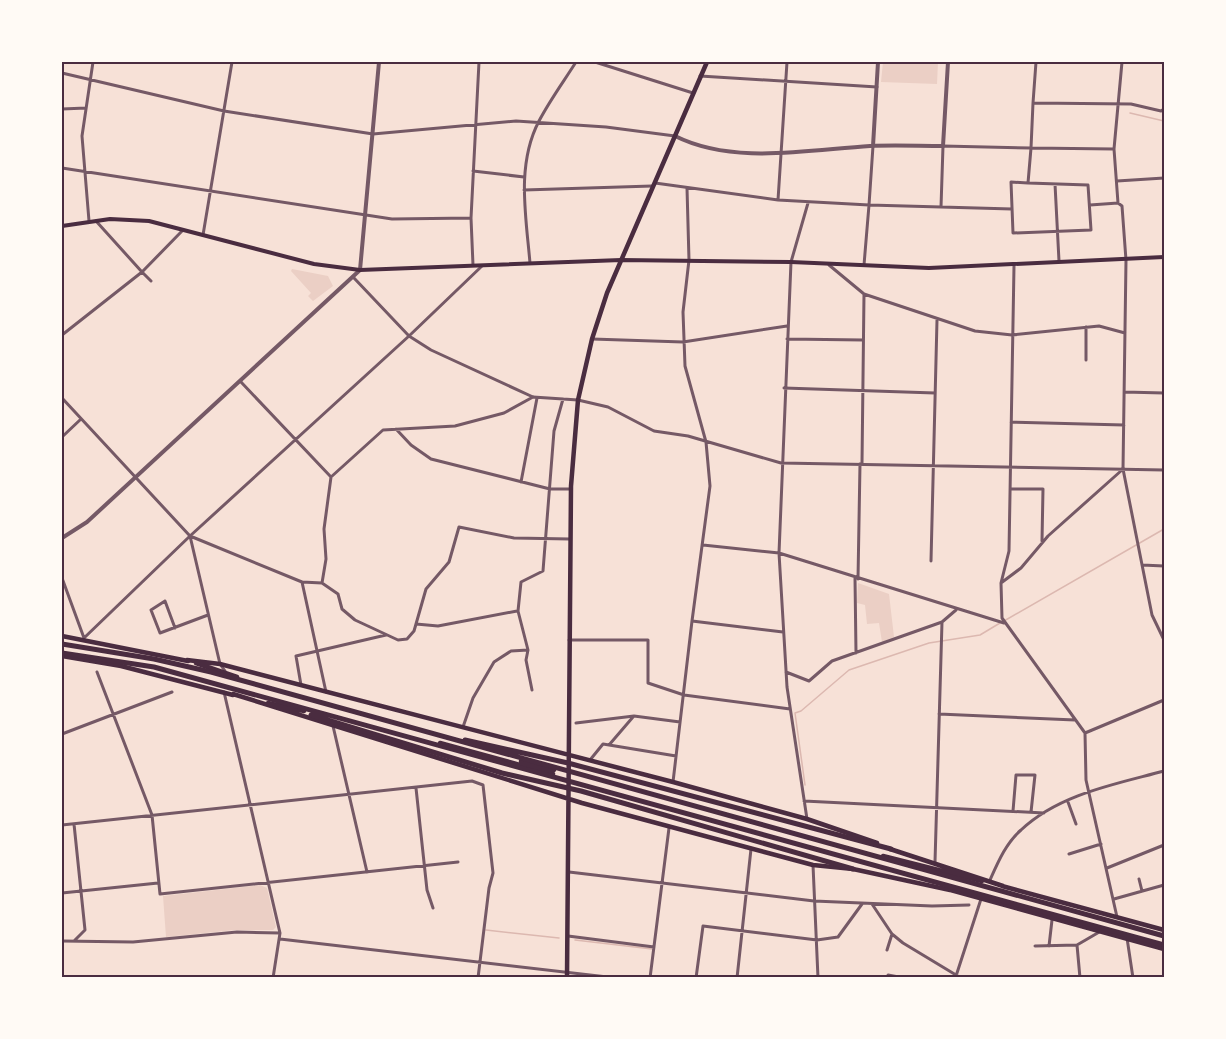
<svg xmlns="http://www.w3.org/2000/svg" width="1226" height="1039" font-family="'Fira Sans Condensed',sans-serif">
	<style>
		.green { fill: #ebcfc5 }
		.lines { fill: none; stroke-linecap: round; stroke-linejoin: round }
		.stream { stroke: #dcb8b0; stroke-width: 1.5 }
		.minor { stroke: #755966; stroke-width: 3 }
		.tertiary { stroke: #755966; stroke-width: 4 }
		.secondary { stroke: #4a2c40; stroke-width: 4 }
		.trunk { stroke: #4a2c40; stroke-width: 4.5 }
		.motorway { stroke: #4a2c40; stroke-width: 5 }
		.neatline { fill: none; stroke: #4a2c40; stroke-width: 2 }
	</style>
	<rect width="100%" height="100%" fill="#f7e1d7"/>
	<!-- green -->
	<path class="green" d="M883,62H938L937,84L881,82Z
		M292,269L328,276L333,286L313,301L308,296L311,293L291,271Z
		M858,583L889,594L894,637L882,642L879,623L867,624L865,605L857,603Z
		M260,885L267,888L276,927L273,930H235L166,937L163,896Z"/>
	<g class="lines">
		<!-- stream -->
		<path class="stream" d="M1130,113L1164,121
			M1004,621L1164,529
			M805,785L795,713L801,711L849,670L929,643L980,635L1000,623
			M486,930L559,938
			M575,940L652,949"/>
		<!-- minor -->
		<path class="minor" d="M595,62L693,93
			M1036,62L1033,103L1131,104L1161,111L1164,109
			M1122,62L1114,149L1118,203L1122,206L1126,260L1123,469L1152,615L1164,640
			M62,73L224,111L373,134L516,121L606,127L675,136
			M700,76L877,87
			M1033,103L1031,148L1114,149
			M62,109L86,108
			M62,168L392,219L471,218
			M473,171L524,177
			M1117,181L1164,178
			M655,183L778,200L869,205L873,146
			M1055,184L1059,261
			M687,188L689,260L683,312L685,366L706,442L710,486L692,621L783,632
			M524,190L652,186
			M778,200L787,62
			M1090,205L1118,203
			M941,207L1012,209
			M89,221L82,136L93,62
			M96,221L142,272L183,230
			M203,235L232,62
			M530,263C526,216 516,165 539,121C550,100 564,81 576,62
			M473,265L471,218L479,62
			M829,265L864,294L975,331L1012,335L1099,326L1125,333
			M864,265L869,205L941,207L943,146L1031,148L1028,183L1088,185L1091,230L1013,233L1011,182L1028,183
			M354,278L409,336L431,350L533,397L578,400L608,407L654,431L688,436L781,463L1164,470
			M1086,327V360
			M62,335L142,272L151,281
			M592,339L683,342L787,326
			M787,339L863,340
			M241,382L331,477L324,529L326,559L322,583
			M784,388L935,393
			M1124,392L1164,393
			M62,398L190,536L302,582
			M1011,422L1124,425
			M396,429L411,445L431,459L550,489H571
			M62,437L81,419
			M862,463L864,294
			M331,477L383,430L455,426L504,413L533,397
			M521,482L537,398
			M1011,489H1043L1042,541
			M190,536L220,664L225,671
			M703,545L779,553L1004,623
			M931,561L937,320
			M1142,565L1164,566
			M62,578L84,638L190,536L409,336L482,266
			M855,578L856,653
			M858,579L860,464
			M1001,583L1009,551L1014,266
			M416,624L438,626L517,611
			M175,628L165,601L151,610L160,633L208,615
			M569,640H648V683L684,695L790,709
			M97,672L152,815L160,894L458,862
			M786,672L809,681L832,661L942,622L956,610
			M301,685L296,656L386,635
			M532,690L526,660L528,650L518,611L521,582L543,571L554,431L563,399
			M224,692L280,933L273,978
			M326,692L302,582L322,583L338,594L342,609L355,620L398,640L407,639L414,631L426,589L449,562L459,527L514,538L570,539
			M939,714L1075,720
			M576,723L634,716L680,722
			M333,726L367,872
			M463,727L473,698L494,662L511,651L528,650
			M1085,733L1002,618L1001,583L1021,568L1048,536L1122,470
			M62,734L172,692
			M609,745L633,717
			M590,760L603,744L676,756
			M673,782L692,621
			M416,788L427,890L433,908
			M804,801L1044,813
			M1068,802L1076,824
			M1013,811L1016,775H1035L1031,812
			M807,819L787,687L779,553L791,262L808,203
			M74,824L85,930L75,940
			M62,825L472,781L483,785L493,873L489,888L478,978
			M1069,854L1101,844
			M935,862L942,622
			M813,865L818,978
			M1107,868L1164,845
			M569,872L814,901L932,906L969,905
			M1139,879L1142,891
			M990,880C998,862 1006,843 1021,830C1059,794 1116,784 1164,771
			M62,893L158,883
			M1114,899L1164,885
			M872,904L892,934L903,943L961,978
			M1117,917L1086,780L1085,733L1164,700
			M568,936L654,947
			M1127,938L1133,978
			M280,939L616,978
			M62,941L133,942L237,932L280,933
			M1077,945L1080,978
			M1035,946L1077,945L1101,931
			M1049,946L1052,920
			M887,950L892,934
			M957,973L981,899
			M650,978L669,828
			M696,978L703,926L817,940L838,937L862,904
			M737,978L751,849
			M888,978V975L904,978"/>
		<!-- tertiary -->
		<path class="tertiary" d="M675,136C733,165 807,150 870,146C894,145 919,146 943,146L948,62
			M873,146L878,62
			M62,538L87,522L360,270L379,62"/>
		<!-- secondary -->
		<path class="secondary" d="M62,226L110,219L149,221L314,264L360,270L621,260L791,262L929,268L1164,257"/>
		<!-- trunk -->
		<path class="trunk" d="M62,636L188,661
			M62,656L121,666L233,695
			M187,660L220,664L673,782L807,819L877,843
			M196,663L237,677
			M233,694L582,803L813,865L853,869L950,890
			M268,703L304,711
			M440,743L553,774
			M521,761L554,770
			M890,849L1003,886
			M883,856L982,881
			M1002,886L1164,930
			M947,889L1164,949
			M567,978L571,486L578,400L592,339L607,293L707,62"/>
		<!-- motorway -->
		<path class="motorway" d="M62,644L154,659L211,672L1164,936
			M62,653L154,667L1164,945
			M311,715L502,773L581,791L853,869
			M465,740L568,763L891,849"/>
	</g>
	<!-- border -->
	<rect width="1226" height="1039" fill="none" stroke="#fffaf5" stroke-width="126"/>
	<rect x="63" y="63" width="1100" height="913" class="neatline"/>
</svg>
